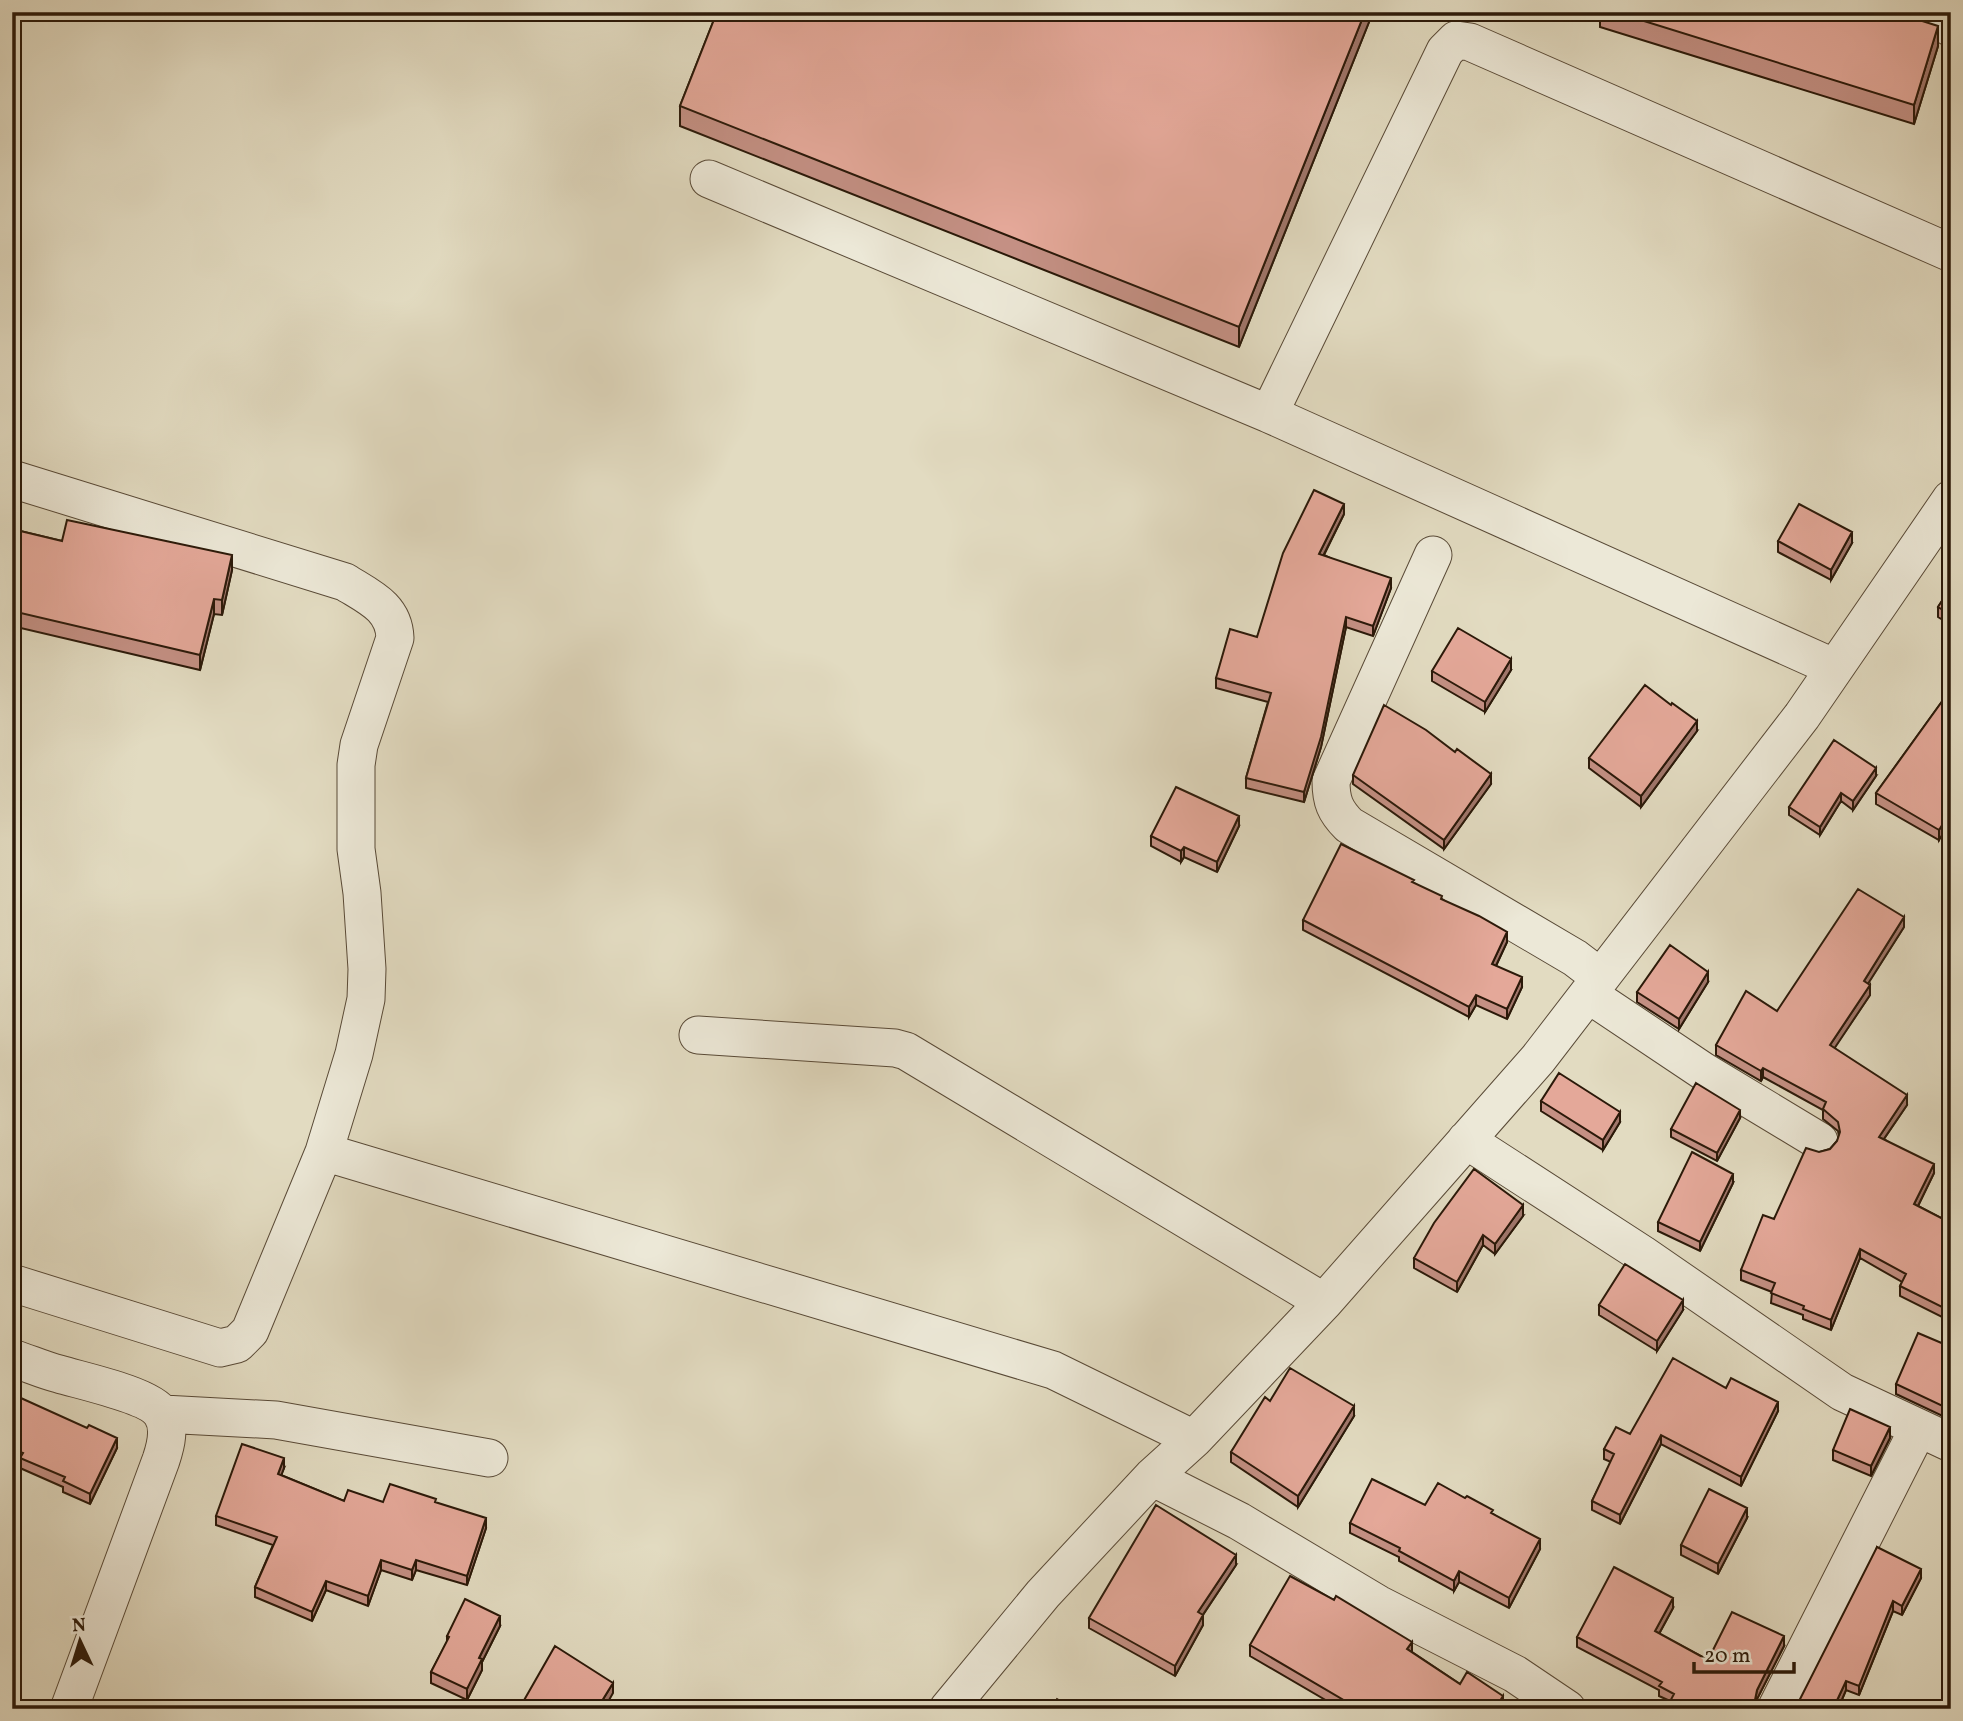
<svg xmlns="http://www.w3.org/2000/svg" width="1963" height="1721" font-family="Vollkorn,serif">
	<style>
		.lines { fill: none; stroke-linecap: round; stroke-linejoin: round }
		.minor-casing { stroke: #594a37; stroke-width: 39 }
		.minor { stroke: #ece8d7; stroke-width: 37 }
		.wall { fill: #c49084; stroke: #2b1909; stroke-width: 2 }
		.shaded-wall { fill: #a0766b; stroke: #2b1909; stroke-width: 2 }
		.building { fill: #e4a899; stroke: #2b1909; stroke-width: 2 }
	</style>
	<rect width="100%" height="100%" fill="#e2dbc1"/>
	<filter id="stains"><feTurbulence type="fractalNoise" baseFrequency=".00286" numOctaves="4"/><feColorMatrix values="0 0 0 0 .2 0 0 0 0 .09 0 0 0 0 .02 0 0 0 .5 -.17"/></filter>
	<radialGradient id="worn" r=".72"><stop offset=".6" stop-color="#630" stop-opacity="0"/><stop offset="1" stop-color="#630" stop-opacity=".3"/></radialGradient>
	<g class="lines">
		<!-- minor casing -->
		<g class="minor-casing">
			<path id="minor" d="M1928,12L1951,28
				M709,179L1269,414L1835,668
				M1269,414L1445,51L1456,40L1470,42L1951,253
				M12,479L345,582C369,597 394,607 395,638L359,745L356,765V849L362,893L367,969L366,999L354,1054L324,1152
				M1433,555L1331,781C1331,801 1335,811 1349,825L1575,958L1600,977
				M1588,994L1703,1071L1819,1141
				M698,1035L895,1048L906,1051L1324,1302
				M1466,1140L1642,1254L1842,1392L1951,1443
				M12,1283L220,1348L237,1344L250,1331L324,1152L1053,1370L1194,1439
				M12,1358C28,1363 43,1370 59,1374C82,1381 149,1395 161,1413C171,1427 166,1445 161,1460L69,1709
				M163,1414L276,1420L489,1458
				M1152,1477L1239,1521L1378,1604L1515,1674L1567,1709
				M948,1709L1043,1594L1152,1477L1194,1439L1324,1302L1538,1059L1802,716L1951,499
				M1776,1709L1918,1429"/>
		</g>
		<!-- minor -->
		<use href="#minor" class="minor"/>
	</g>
	<!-- wall -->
	<path class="wall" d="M717,12H1373L1239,347L680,126V106Z
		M1600,12H1894L1938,46L1914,124L1600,27Z
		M1344,514L1324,555L1391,588L1373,636L1346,627L1321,747L1304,802L1246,788V778L1268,702L1216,688V678L1257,637Z
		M12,529L62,541L232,570L222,615L214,614L200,670L12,626Z
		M1778,541L1852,543L1831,580L1778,552Z
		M1951,587V625L1938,617V607Z
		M1511,670L1485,712L1432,681V671Z
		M1951,689L1939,840L1876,804V793Z
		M1697,731L1641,807L1589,768V758Z
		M1455,752L1491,784L1444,849L1353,784V775Z
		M1876,776L1853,810L1841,801L1820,835L1789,815V807Z
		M1239,826L1217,872L1184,857L1181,862L1151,846V836Z
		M1414,883L1442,899L1507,942L1496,966L1522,987L1507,1019L1476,1005L1469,1017L1303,930V920Z
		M1904,927L1868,983L1870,995L1834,1048L1907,1105L1884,1139L1934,1173L1918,1206L1951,1223L1944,1318L1900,1296V1286L1902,1282L1860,1258L1831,1330L1803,1319V1315L1771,1303L1772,1292L1741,1280V1270L1774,1219L1819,1152L1830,1149L1837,1141L1839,1136L1838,1131L1823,1119V1110L1763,1077L1761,1081L1716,1055V1045L1777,1011Z
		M1708,982L1679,1029L1637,1002V992Z
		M1541,1101L1620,1122L1603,1150L1541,1111Z
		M1740,1118L1717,1161L1671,1137V1129Z
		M1733,1183L1700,1251L1658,1231V1222Z
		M1523,1216L1495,1254L1483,1245L1457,1292L1414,1268V1258Z
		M1599,1305L1683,1310L1657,1351L1599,1315Z
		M1951,1347V1420L1896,1394V1384Z
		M1726,1388L1778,1411L1741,1486L1661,1444L1620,1524L1592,1510V1501L1611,1462L1604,1459V1449L1630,1434Z
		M12,1394L117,1448L90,1504L63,1492V1487L20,1468V1462L12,1459Z
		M1270,1401L1354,1416L1298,1507L1231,1462V1452Z
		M1890,1438L1871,1476L1833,1460V1450Z
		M284,1468L281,1475L344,1501L383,1502L436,1503L486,1528L467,1585L416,1570L412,1580L381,1570L368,1606L326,1590L312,1621L255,1597V1587L273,1545L216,1525V1516Z
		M1425,1505L1493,1514L1540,1549L1509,1608L1459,1582L1454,1591L1399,1561V1557L1350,1533V1523Z
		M1747,1518L1718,1574L1681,1555V1545Z
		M1877,1547L1921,1578L1902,1615L1893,1611L1859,1695L1846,1690L1838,1709Z
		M1236,1565L1203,1615V1625L1175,1676L1089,1628V1618Z
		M1673,1608L1659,1634L1708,1660L1784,1646L1757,1699L1756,1704L1670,1701L1659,1696V1690L1577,1647V1637Z
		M500,1626L482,1662V1670L467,1700L431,1683V1672L447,1642V1636Z
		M1250,1645L1412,1652L1460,1684L1503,1706L1502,1709H1341L1250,1656Z"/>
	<!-- shaded-wall -->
	<path class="shaded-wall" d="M1365,12H1373L1239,347V327Z
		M1938,26V46L1914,124V105Z
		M1344,504V514L1319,564V554Z
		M1852,532V543L1831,580V570Z
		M232,555V570L222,615V600Z
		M1391,578V588L1373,636V626Z
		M214,599V614L200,670V655Z
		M1346,617V627L1321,747L1304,802V792Z
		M1511,659V670L1485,712V702Z
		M1697,721V731L1641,807V796Z
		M1876,768V776L1853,810V801Z
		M1491,774V784L1444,849V840Z
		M1841,793V801L1820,835V827Z
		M1951,811V821L1939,840V830Z
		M1239,816V826L1217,872V862Z
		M1184,847V857L1181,862V851Z
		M1904,917V927L1864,990V981Z
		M1507,932V942L1492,974V964Z
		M1708,972V982L1679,1029V1019Z
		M1522,977V987L1507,1019V1009Z
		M1870,985V995L1830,1055V1045Z
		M1476,995V1005L1469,1017V1007Z
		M1763,1068V1077L1761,1081V1071Z
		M1907,1095V1105L1879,1146V1137Z
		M1740,1110V1118L1717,1161V1153Z
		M1620,1112V1122L1603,1150V1140Z
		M1934,1164V1173L1914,1214V1204Z
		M1733,1174V1183L1700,1251V1242Z
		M1523,1205V1216L1495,1254V1244Z
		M1483,1235V1245L1457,1292V1282Z
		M1860,1249V1258L1831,1330V1320Z
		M1951,1295V1305L1944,1318V1308Z
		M1683,1300V1310L1657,1351V1341Z
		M1778,1402V1411L1741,1486V1477Z
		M1354,1406V1416L1298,1507V1496Z
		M1890,1427V1438L1871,1476V1466Z
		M1661,1435V1444L1620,1524V1515Z
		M117,1438V1448L90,1504V1494Z
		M284,1458V1468L278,1484V1474Z
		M1747,1508V1518L1718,1574V1564Z
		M486,1518V1528L467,1585V1576Z
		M1540,1539V1549L1509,1608V1598Z
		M1236,1555V1565L1198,1622V1612Z
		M381,1560V1570L368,1606V1596Z
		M416,1560V1570L412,1580V1570Z
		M1921,1569V1578L1902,1615V1606Z
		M1459,1571V1582L1454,1591V1581Z
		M326,1581V1590L312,1621V1612Z
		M1673,1598V1608L1655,1641V1631Z
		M1893,1601V1611L1859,1695V1686Z
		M1203,1615V1625L1175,1676V1666Z
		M500,1616V1626L482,1662V1670L467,1700V1689L479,1658Z
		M1784,1636V1646L1757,1699L1755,1709V1700L1757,1690Z
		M1412,1642V1652L1407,1649Z
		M1846,1681V1690L1838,1709H1833Z
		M613,1683V1693L604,1709H597Z
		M1503,1696V1706L1502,1709H1495Z"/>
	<!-- building -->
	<path class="building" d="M717,12H1365L1239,327L680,106Z
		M1615,12H1894L1938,26L1914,105Z
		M1314,490L1344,504L1319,554L1391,578L1373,626L1346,617L1321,737L1304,792L1246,778L1271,693L1216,678L1230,629L1257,637L1283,553Z
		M1799,504L1852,532L1831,570L1778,541Z
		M67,520L232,555L222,600L214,599L200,655L12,611V529L62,541Z
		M1951,587V615L1938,607Z
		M1458,628L1511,659L1485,702L1432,671Z
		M1645,685L1671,705L1672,703L1697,721L1641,796L1589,758Z
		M1951,689V811L1939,830L1876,793Z
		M1384,705L1426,730L1455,752L1457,749L1491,774L1444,840L1353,775Z
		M1834,740L1876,768L1853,801L1841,793L1820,827L1789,807Z
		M1176,787L1239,816L1217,862L1184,847L1181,851L1151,836Z
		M1341,844L1414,880L1412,882L1442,896L1441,899L1479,916L1507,932L1492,964L1522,977L1507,1009L1476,995L1469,1007L1303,920Z
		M1858,889L1904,917L1864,981L1870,985L1830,1045L1907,1095L1879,1137L1934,1164L1914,1204L1951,1223V1295L1944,1308L1900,1286L1906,1274L1860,1249L1831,1320L1803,1309L1804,1306L1771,1293L1775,1283L1741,1270L1763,1215L1774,1219L1806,1148L1819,1152L1830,1149L1837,1141L1840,1132L1838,1122L1823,1109L1826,1102L1763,1068L1761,1071L1716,1045L1746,991L1777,1011Z
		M1670,945L1708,972L1679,1019L1637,992Z
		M1559,1073L1620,1112L1603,1140L1541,1101Z
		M1696,1083L1740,1110L1717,1153L1671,1129Z
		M1692,1152L1733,1174L1700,1242L1658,1222Z
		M1474,1169L1523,1205L1495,1244L1483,1235L1457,1282L1414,1258L1434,1223Z
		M1625,1264L1683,1300L1657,1341L1599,1305Z
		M1918,1333L1951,1347V1410L1896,1384Z
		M1673,1358L1726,1388L1731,1378L1778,1402L1741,1477L1661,1435L1620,1515L1592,1501L1614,1454L1604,1449L1616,1427L1630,1434Z
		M1290,1368L1354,1406L1298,1496L1231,1452L1265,1397L1270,1401Z
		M12,1394L87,1428L89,1425L117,1438L90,1494L63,1481L65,1477L20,1458L23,1453L12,1449Z
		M1850,1409L1890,1427L1871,1466L1833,1450Z
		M242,1444L284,1458L278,1474L344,1501L348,1490L383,1502L390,1484L436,1499L435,1502L486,1518L467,1576L416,1560L412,1570L381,1560L368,1596L326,1581L312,1612L255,1587L277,1537L216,1516Z
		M1372,1479L1425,1505L1438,1483L1465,1498L1467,1496L1493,1510L1491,1513L1540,1539L1509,1598L1459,1571L1454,1581L1399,1551L1400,1548L1350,1523Z
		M1709,1489L1747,1508L1718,1564L1681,1545Z
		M1156,1505L1236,1555L1198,1612L1203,1615L1175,1666L1089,1618Z
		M1877,1547L1921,1569L1902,1606L1893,1601L1859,1686L1846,1681L1833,1709H1795Z
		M1614,1567L1673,1598L1655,1631L1708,1660L1732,1612L1784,1636L1757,1690L1755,1700L1758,1709H1666L1674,1694L1659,1686L1662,1682L1577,1637Z
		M1290,1576L1334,1600L1336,1596L1412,1642L1407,1649L1460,1684L1467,1672L1503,1696L1495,1709H1371L1369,1707L1367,1709H1359L1250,1645Z
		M465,1599L500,1616L479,1658L482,1659L467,1689L431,1672L449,1637L447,1636Z
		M555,1646L613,1683L597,1709H519Z
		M1057,1699L1074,1709H1051Z"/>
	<!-- margin -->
	<rect width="1963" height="1721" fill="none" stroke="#e2dbc1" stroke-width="42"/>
	<rect x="14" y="14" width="1935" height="1693" fill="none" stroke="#2b1909" stroke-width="3.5"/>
	<rect x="21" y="21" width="1921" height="1679" fill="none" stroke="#2b1909" stroke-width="2"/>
	<!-- north arrow -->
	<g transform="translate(80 1641) rotate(356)" stroke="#ece8d7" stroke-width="5" paint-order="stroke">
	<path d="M0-5L12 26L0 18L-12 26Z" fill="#2b1909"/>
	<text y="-10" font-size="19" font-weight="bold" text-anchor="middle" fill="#2b1909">N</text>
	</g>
	<!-- scale -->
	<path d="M1694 1662v10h100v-10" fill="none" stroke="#2b1909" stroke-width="3.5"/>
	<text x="1704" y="1662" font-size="21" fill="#2b1909" stroke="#ece8d7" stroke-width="5" paint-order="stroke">20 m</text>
	<rect width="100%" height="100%" filter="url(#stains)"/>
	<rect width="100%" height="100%" fill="url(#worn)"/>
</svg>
